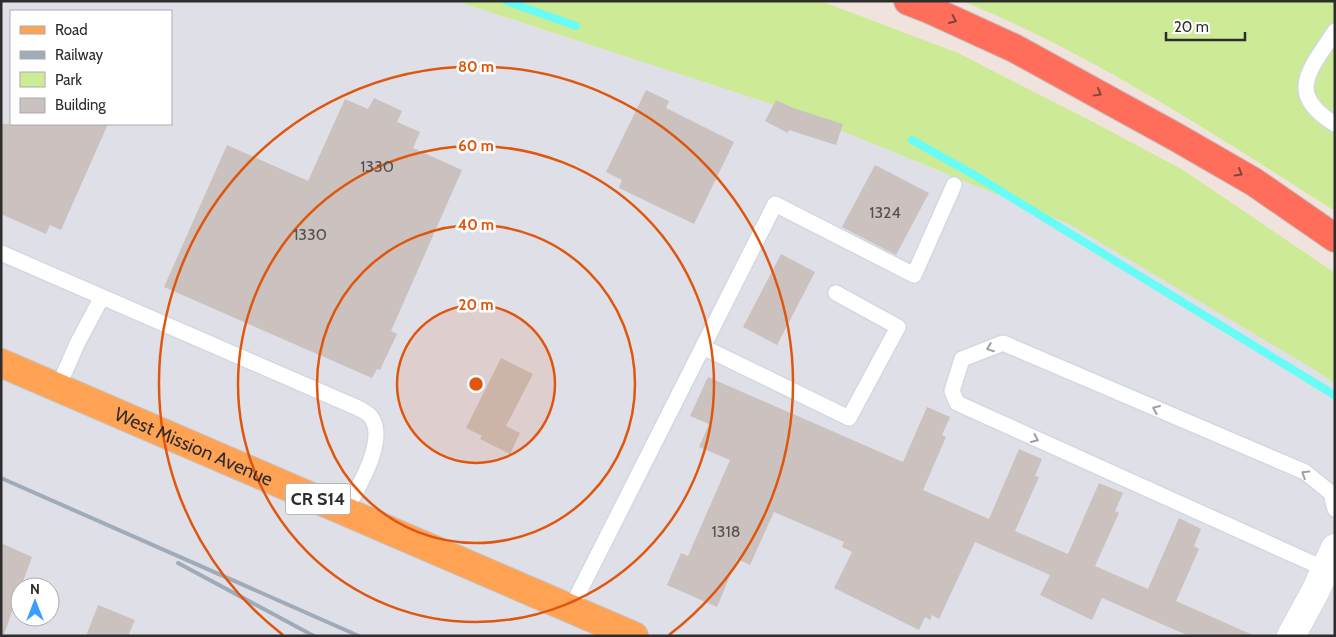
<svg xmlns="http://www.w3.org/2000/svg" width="1336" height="637" font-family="Cabin,sans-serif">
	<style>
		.industrial { fill: #dfdfe8; fill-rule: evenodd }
		.green { fill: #cdeb96 }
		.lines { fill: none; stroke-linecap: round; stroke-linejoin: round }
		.stream { stroke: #67fcf5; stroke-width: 8 }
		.building { fill: #cbc1be }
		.service-casing { stroke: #d0d9e3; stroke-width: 18 }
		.tertiary-casing { stroke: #d0d9e3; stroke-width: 30 }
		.primary-casing { stroke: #c4c4c4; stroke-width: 30 }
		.motorway-casing { stroke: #c4c4c4; stroke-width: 30 }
		.service { stroke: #fff; stroke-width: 15 }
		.tertiary { stroke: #fff; stroke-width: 28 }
		.primary { stroke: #ffa254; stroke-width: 28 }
		.motorway { stroke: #ff6e5a; stroke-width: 28 }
		.rail { stroke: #a0abb9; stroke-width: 4 }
		.oneway { stroke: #81473f }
		.oneway2 { stroke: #a0a0a0 }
		.ring { fill: none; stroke: #df570e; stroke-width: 2.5 }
		.labels { text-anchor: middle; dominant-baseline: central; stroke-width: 5; stroke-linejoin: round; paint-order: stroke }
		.number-label { font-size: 16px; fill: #545251 }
		.shield { fill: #fff; stroke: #6c6c6c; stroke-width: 1 }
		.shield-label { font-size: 18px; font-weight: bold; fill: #2d2d2d }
		.street-label { font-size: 19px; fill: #2d2d2d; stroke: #fff }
		.centre { fill: #df570e; stroke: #fff; stroke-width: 2.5 }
		.ring-label { font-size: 15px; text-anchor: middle; font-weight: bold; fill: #df570e; stroke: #fff; stroke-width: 5; stroke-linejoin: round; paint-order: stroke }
	</style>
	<rect width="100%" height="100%" fill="#f0e3de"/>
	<!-- industrial -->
	<path class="industrial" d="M1,1H456L793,111L1069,224L1315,370L1335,384V636H1ZM11,11H171V124H11ZM20,587H50V617H20Z"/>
	<!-- green -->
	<path class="green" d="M456,1H821L958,53L1095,123L1183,170L1335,273V384L1315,370L1069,224L793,111Z
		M962,1H1335V211C1216,136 1093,54 962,1Z"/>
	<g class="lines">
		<!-- stream -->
		<path class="stream" d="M506,1L576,26
			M912,140L976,176L1328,391L1335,396"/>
	</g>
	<!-- building -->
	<path class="building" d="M646,90L669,101L666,108L734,142L694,224L619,188L622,180L606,172Z
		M374,98L402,111L397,122L420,132L413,148L462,170L391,331L397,334L380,370L377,369L372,378L164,287L227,145L308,181L345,99L368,109Z
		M776,100L793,108L843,124L836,145L789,130L788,133L765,121Z
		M1,124H108L61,230L50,225L46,234L1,214Z
		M875,165L929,193L896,255L842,227Z
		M781,254L815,272L777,345L743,327Z
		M501,358L533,374L506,426L520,433L510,454L480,439L482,436L466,428Z
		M708,377L903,462L927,407L950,417L942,435L946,437L923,490L989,519L1019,449L1042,459L1035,476L1039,477L1015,531L1068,554L1099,483L1123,493L1115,511L1119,513L1095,566L1148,589L1179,518L1201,529L1194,546L1199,549L1176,601L1255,636H1189L1102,598L1092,620L1040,595L1050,575L975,542L939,619L932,615L930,620L925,617L919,630L834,588L852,552L842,547L844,542L774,512L750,565L737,559L717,607L667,585L681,553L688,556L730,460L699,447L709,424L690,416Z
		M1,543L32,557L21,587H20L4,635H1Z
		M98,605L135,620L128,636H86Z"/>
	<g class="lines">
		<!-- service casing -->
		<g class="service-casing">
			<path id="service" d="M1335,31C1311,69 1284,93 1335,124
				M1,253L358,408C362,410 368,413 371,417C388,440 357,490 345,511
				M703,347L849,418L898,327L836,293
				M58,387L78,342L102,297
				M1325,569L957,403L952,391L962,359L1003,343L1305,472L1331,493L1335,509
				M571,608L775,204L914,275L954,185"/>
		</g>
		<!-- tertiary casing -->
		<g class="tertiary-casing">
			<path id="tertiary" d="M1291,636L1315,592L1335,548"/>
		</g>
		<!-- primary casing -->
		<g class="primary-casing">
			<g id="primary">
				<path id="s1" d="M1,363L634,636"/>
			</g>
		</g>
		<!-- motorway casing -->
		<g class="motorway-casing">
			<path id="motorway" d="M908,1L931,10L1014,48L1176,137L1254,182L1335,238"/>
		</g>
		<!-- service -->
		<use href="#service" class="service"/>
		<!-- tertiary -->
		<use href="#tertiary" class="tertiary"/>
		<!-- primary -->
		<use href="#primary" class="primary"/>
		<!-- motorway -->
		<use href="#motorway" class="motorway"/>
		<!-- rail -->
		<path class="rail" d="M1,478L359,636
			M178,563L314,636"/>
	</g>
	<!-- one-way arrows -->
	<defs><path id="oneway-chevron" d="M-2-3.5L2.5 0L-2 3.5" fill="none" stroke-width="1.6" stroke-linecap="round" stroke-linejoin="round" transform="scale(1.25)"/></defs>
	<g class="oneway">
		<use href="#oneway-chevron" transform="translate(953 20) rotate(25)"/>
		<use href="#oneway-chevron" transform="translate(1098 93) rotate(29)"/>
		<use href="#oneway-chevron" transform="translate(1239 173) rotate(30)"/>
	</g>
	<g class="oneway2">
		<use href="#oneway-chevron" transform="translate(990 348) rotate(159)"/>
		<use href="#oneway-chevron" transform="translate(1156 409) rotate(-157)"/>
		<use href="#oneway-chevron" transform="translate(1035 439) rotate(24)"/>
		<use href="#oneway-chevron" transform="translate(1305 474) rotate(-148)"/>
	</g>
	<!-- distance rings -->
	<circle cx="476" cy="384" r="79" fill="#df570e" fill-opacity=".12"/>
	<g class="ring">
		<circle cx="476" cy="384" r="79"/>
		<circle cx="476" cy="384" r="159"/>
		<circle cx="476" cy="384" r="238"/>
		<path d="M283 635A317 317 0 1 1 669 635"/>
	</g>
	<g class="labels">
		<!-- number labels -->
		<g class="number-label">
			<text x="377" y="166">1330</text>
			<text x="885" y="212">1324</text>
			<text x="310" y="234">1330</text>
			<text x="726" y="531">1318</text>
		</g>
		<!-- shield labels -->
		<rect class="shield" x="285.5" y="483.5" width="65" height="31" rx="4"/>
		<g class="shield-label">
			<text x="318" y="499">CR S14</text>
		</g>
		<!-- street labels -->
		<g class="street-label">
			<text stroke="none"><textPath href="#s1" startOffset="210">West Mission Avenue</textPath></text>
		</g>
	</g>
	<circle cx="476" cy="384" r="8" class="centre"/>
	<g class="ring-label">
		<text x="476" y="72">80 m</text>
		<text x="476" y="151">60 m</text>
		<text x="476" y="230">40 m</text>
		<text x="476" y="310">20 m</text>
	</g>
	<!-- border -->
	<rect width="1336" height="637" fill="none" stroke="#2d2d2d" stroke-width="5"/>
	<!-- legend -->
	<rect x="10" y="10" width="162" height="115" fill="#ffffff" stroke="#ababab"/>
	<rect x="20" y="26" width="25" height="8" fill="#ffa254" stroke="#ababab"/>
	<text x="55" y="35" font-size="15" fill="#2d2d2d">Road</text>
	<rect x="20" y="51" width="25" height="8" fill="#a0abb9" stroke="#ababab"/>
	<text x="55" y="60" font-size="15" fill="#2d2d2d">Railway</text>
	<rect x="20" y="72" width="25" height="15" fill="#cdeb96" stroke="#ababab"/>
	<text x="55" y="85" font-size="15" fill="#2d2d2d">Park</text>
	<rect x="20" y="98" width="25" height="15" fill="#cbc1be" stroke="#ababab"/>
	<text x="55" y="110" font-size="15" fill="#2d2d2d">Building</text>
	<!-- north arrow -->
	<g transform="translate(35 602)"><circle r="24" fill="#ffffff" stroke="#ababab"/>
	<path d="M0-4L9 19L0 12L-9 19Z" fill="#3c9dff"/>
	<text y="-8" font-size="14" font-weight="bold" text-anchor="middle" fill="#2d2d2d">N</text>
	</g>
	<!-- scale -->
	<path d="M1166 32v8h79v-8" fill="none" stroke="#2d2d2d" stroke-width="2.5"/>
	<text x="1174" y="32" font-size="15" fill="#2d2d2d" stroke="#ffffff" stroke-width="4" paint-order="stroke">20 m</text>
</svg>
